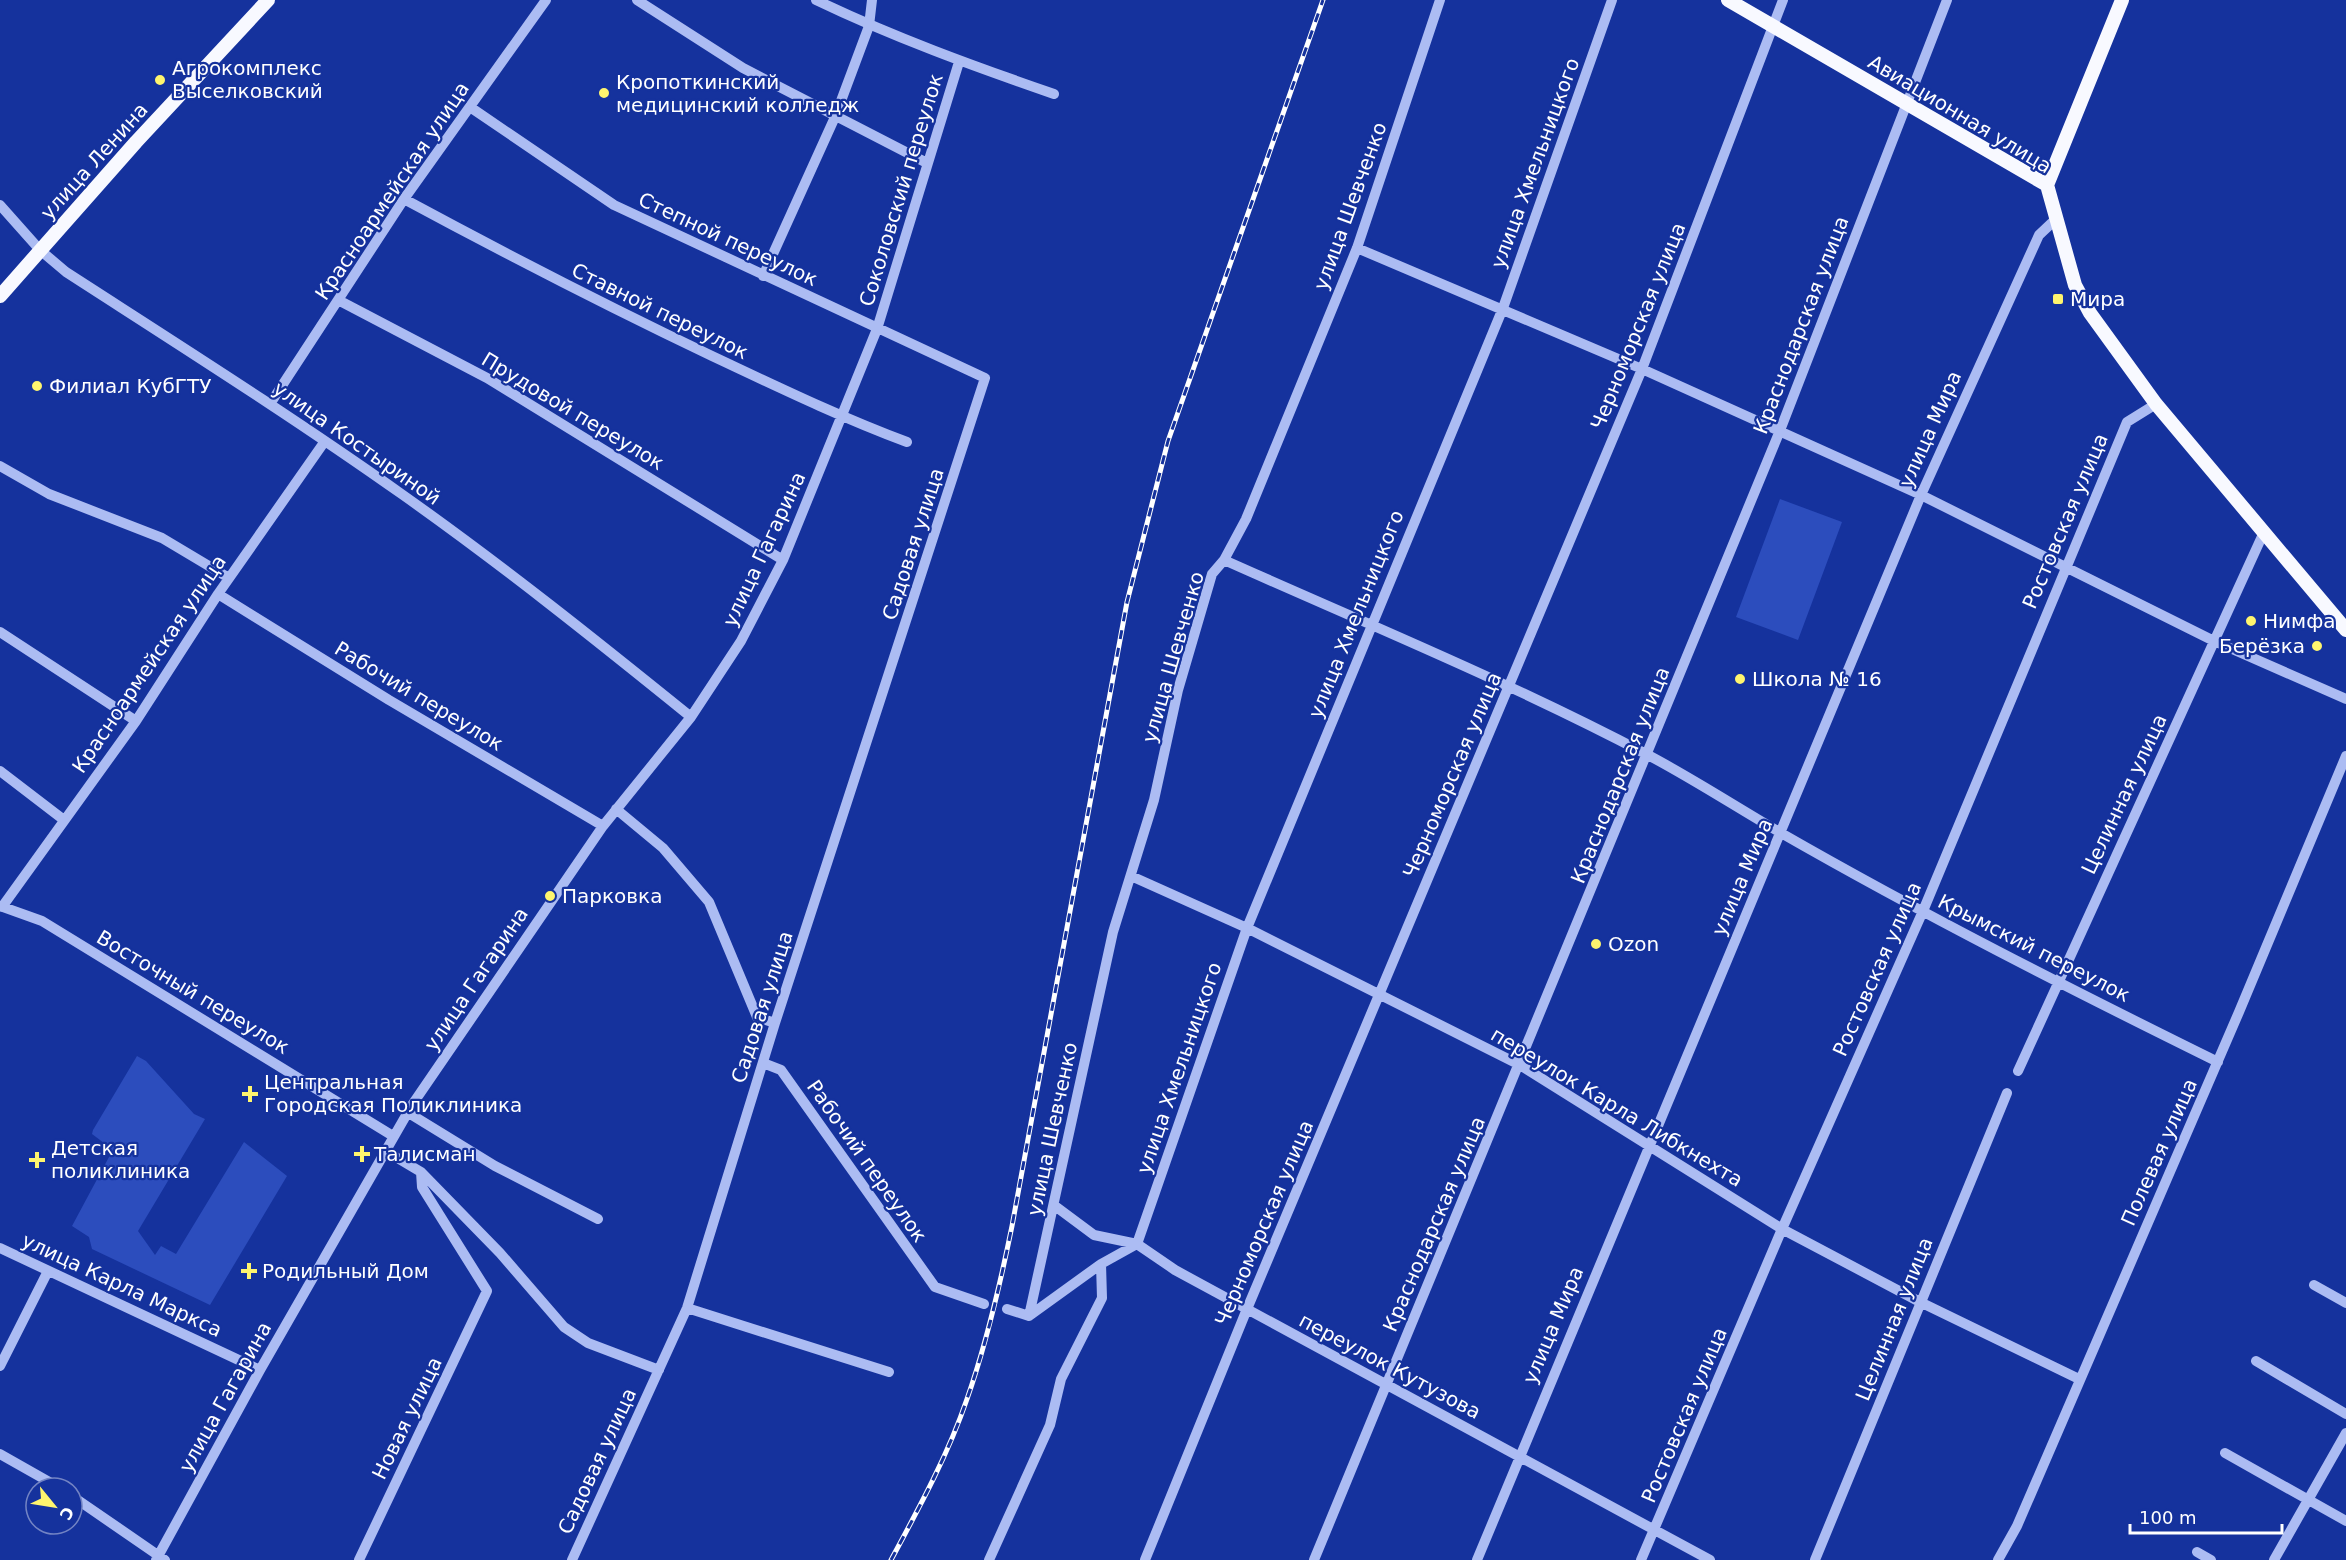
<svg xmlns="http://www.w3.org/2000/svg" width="2346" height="1560" font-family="'DejaVu Sans',sans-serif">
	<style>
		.green { fill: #2c4dbd }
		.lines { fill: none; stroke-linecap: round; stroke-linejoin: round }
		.minor { stroke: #acbcf3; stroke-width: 10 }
		.major { stroke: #f8f9ff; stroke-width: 14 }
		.rail-casing { stroke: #fff; stroke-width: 5 }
		.rail { stroke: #15329d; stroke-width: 3; stroke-dasharray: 9; stroke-linecap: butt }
		.poi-dot { fill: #fff56e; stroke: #15329d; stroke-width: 2 }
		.labels { text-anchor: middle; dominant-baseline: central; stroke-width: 4.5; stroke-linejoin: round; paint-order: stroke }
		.poi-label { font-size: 20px; fill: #fff; stroke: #15329d; text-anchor: start }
		.street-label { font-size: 20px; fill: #fff; stroke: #15329d }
	</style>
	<rect width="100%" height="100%" fill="#15329d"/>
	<!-- green -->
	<path class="green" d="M1780,499L1842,522L1798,640L1736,617Z
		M137,1056L146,1061L194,1114L205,1119L138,1231L155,1255L161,1246L176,1254L244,1142L287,1176L210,1305L92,1249L89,1237L72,1226L109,1157L108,1146L92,1134L93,1130Z"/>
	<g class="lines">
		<!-- minor -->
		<path class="minor" d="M637,0L743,68L927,163
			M816,0C893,37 973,66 1054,94
			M470,107L614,205L985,378L775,1023L687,1308L572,1560
			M404,199C506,254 607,306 712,356C776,386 840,417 907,442
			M0,205L40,250L66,272C179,345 293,417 403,495C502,565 597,641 691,717
			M1357,248L1642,369L1921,495L2214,641L2346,699
			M763,276L835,117L869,26L872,0
			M340,301L487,378L783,560
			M270,404L404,199L546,0
			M0,466L49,494L162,538L229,578
			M1224,560C1365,623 1509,682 1646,754C1692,778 1736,807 1781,833C1924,915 2070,989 2218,1062
			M218,594L389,700L603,826
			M0,632L136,721
			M0,771L64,820
			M616,809L663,848L709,902L757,1017L775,1023
			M1131,876L1247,928L1520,1065L1782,1229L1920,1302L2079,1379
			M0,906L42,921L393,1136
			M2,907L136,721L218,594L325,441
			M763,1063L781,1070L935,1287L984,1304
			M2018,1071L2264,532
			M407,1112L495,1166L598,1219
			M384,1150L421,1172L500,1253L564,1327L588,1343L659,1370
			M1055,1206L1094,1235L1137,1244L1175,1270L1710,1560
			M0,1248L260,1370
			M2314,1285L2346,1303
			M687,1308L889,1372
			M1007,1309L1029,1316L1101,1264L1137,1244L1247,928L1503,308L1612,0
			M1029,1316L1113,932L1154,800L1178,690L1212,574L1224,560L1246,519L1357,248L1440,0
			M2256,1361L2346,1414
			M0,1366L48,1271
			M2225,1453L2346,1521
			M0,1454L60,1488
			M72,1496L165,1560
			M2197,1552L2211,1560
			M156,1560L260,1370L412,1105L603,826L691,717L741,641L783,560L877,329L959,62
			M359,1560L487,1291L422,1187L421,1172
			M989,1560L1050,1425L1061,1379L1102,1298L1101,1264
			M1145,1560L1247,1309L1642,369L1783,0
			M1314,1560L1779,433L1947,0
			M1477,1560L1921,495L2039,235L2057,218
			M1641,1560L1782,1229L1923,911L2127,422L2156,404
			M1815,1560L2007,1093
			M1998,1560L2017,1526L2239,1012L2346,756
			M2274,1560L2346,1433"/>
		<!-- major -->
		<path class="major" d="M1728,0L2047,185L2075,285L2090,313L2156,404L2346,630
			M2047,185L2122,0
			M0,296L136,142L268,0"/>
		<!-- rail casing -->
		<g class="rail-casing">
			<path id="rail" d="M891,1560C919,1508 948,1455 967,1399C987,1342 1000,1285 1012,1226L1127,602L1168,441L1323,0"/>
		</g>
		<!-- rail -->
		<use href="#rail" class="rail"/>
	</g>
	<!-- markers -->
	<g class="poi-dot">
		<circle cx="160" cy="80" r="6"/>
		<circle cx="604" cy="93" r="6"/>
		<rect x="2052" y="293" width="12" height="12" rx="3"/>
		<circle cx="37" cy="386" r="6"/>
		<circle cx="2251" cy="621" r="6"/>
		<circle cx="2317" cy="646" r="6"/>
		<circle cx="1740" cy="679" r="6"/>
		<circle cx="550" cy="896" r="6"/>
		<circle cx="1596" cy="944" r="6"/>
		<path d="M247 1085h6v6h6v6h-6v6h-6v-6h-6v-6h6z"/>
		<path d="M359 1145h6v6h6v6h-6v6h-6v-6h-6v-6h6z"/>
		<path d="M34 1151h6v6h6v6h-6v6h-6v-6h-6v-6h6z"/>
		<path d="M246 1262h6v6h6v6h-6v6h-6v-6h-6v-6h6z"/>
	</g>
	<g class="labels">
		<!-- poi labels -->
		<g class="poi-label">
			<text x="172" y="68">Агрокомплекс<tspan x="172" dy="23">Выселковский</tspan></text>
			<text x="616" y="82">Кропоткинский<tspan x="616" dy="23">медицинский колледж</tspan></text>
			<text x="2070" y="299">Мира</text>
			<text x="49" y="386">Филиал КубГТУ</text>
			<text x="2263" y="621">Нимфа</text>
			<text x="2305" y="646" text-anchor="end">Берёзка</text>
			<text x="1752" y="679">Школа № 16</text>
			<text x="562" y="896">Парковка</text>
			<text x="1608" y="944">Ozon</text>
			<text x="264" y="1082">Центральная<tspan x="264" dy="23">Городская Поликлиника</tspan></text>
			<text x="51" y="1148">Детская<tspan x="51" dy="23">поликлиника</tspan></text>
			<text x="374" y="1154">Талисман</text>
			<text x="262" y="1271">Родильный Дом</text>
		</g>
		<!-- street labels -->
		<g class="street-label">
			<text transform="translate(1960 114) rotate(31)">Авиационная улица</text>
			<text transform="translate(94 161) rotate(-48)">улица Ленина</text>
			<text transform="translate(1535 163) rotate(-70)">улица Хмельницкого</text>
			<text transform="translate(901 190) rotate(-73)">Соколовский переулок</text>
			<text transform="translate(392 191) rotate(-56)">Красноармейская улица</text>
			<text transform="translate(1350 206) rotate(-70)">улица Шевченко</text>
			<text transform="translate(728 239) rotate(25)">Степной переулок</text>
			<text transform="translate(660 311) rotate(26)">Ставной переулок</text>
			<text transform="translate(1801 325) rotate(-69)">Краснодарская улица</text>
			<text transform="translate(1638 326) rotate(-68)">Черноморская улица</text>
			<text transform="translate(573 411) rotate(31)">Прудовой переулок</text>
			<text transform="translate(1930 429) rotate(-66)">улица Мира</text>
			<text transform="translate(357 443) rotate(35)">улица Костыриной</text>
			<text transform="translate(2065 521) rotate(-67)">Ростовская улица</text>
			<text transform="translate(913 544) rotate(-72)">Садовая улица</text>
			<text transform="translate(764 549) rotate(-65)">улица Гагарина</text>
			<text transform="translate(1356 614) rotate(-68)">улица Хмельницкого</text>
			<text transform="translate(1173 657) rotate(-74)">улица Шевченко</text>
			<text transform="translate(149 664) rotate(-56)">Красноармейская улица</text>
			<text transform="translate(419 696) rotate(31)">Рабочий переулок</text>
			<text transform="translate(1452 775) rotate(-67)">Черноморская улица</text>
			<text transform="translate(1620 775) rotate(-68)">Краснодарская улица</text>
			<text transform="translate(2124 794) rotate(-65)">Целинная улица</text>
			<text transform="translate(1742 877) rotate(-67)">улица Мира</text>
			<text transform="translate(2034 948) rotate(27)">Крымский переулок</text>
			<text transform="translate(1877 969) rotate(-66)">Ростовская улица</text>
			<text transform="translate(476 979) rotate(-56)">улица Гагарина</text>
			<text transform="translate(193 992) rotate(31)">Восточный переулок</text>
			<text transform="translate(762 1007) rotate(-72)">Садовая улица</text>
			<text transform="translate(1179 1068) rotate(-71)">улица Хмельницкого</text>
			<text transform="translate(1617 1107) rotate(31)">переулок Карла Либкнехта</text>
			<text transform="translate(1052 1129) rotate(-78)">улица Шевченко</text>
			<text transform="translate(2159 1152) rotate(-66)">Полевая улица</text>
			<text transform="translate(867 1161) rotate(55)">Рабочий переулок</text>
			<text transform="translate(1264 1223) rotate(-67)">Черноморская улица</text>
			<text transform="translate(1434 1224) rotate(-67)">Краснодарская улица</text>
			<text transform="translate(122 1285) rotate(25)">улица Карла Маркса</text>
			<text transform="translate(1894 1319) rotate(-68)">Целинная улица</text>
			<text transform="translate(1553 1325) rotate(-67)">улица Мира</text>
			<text transform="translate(1390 1366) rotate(28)">переулок Кутузова</text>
			<text transform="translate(225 1397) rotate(-61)">улица Гагарина</text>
			<text transform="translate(1684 1415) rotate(-67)">Ростовская улица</text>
			<text transform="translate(407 1418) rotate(-64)">Новая улица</text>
			<text transform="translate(597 1461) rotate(-65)">Садовая улица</text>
		</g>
	</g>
	<!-- north arrow -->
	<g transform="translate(54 1506) rotate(120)"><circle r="28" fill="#15329d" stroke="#7384c4" stroke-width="1.5"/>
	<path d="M0-4.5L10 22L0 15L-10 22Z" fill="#fff56e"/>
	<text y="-9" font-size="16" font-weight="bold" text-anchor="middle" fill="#ffffff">С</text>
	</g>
	<!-- scale -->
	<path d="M2130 1524v9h152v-9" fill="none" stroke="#ffffff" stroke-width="3"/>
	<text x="2139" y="1524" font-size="18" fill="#ffffff" stroke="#15329d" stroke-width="4.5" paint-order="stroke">100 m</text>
</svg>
